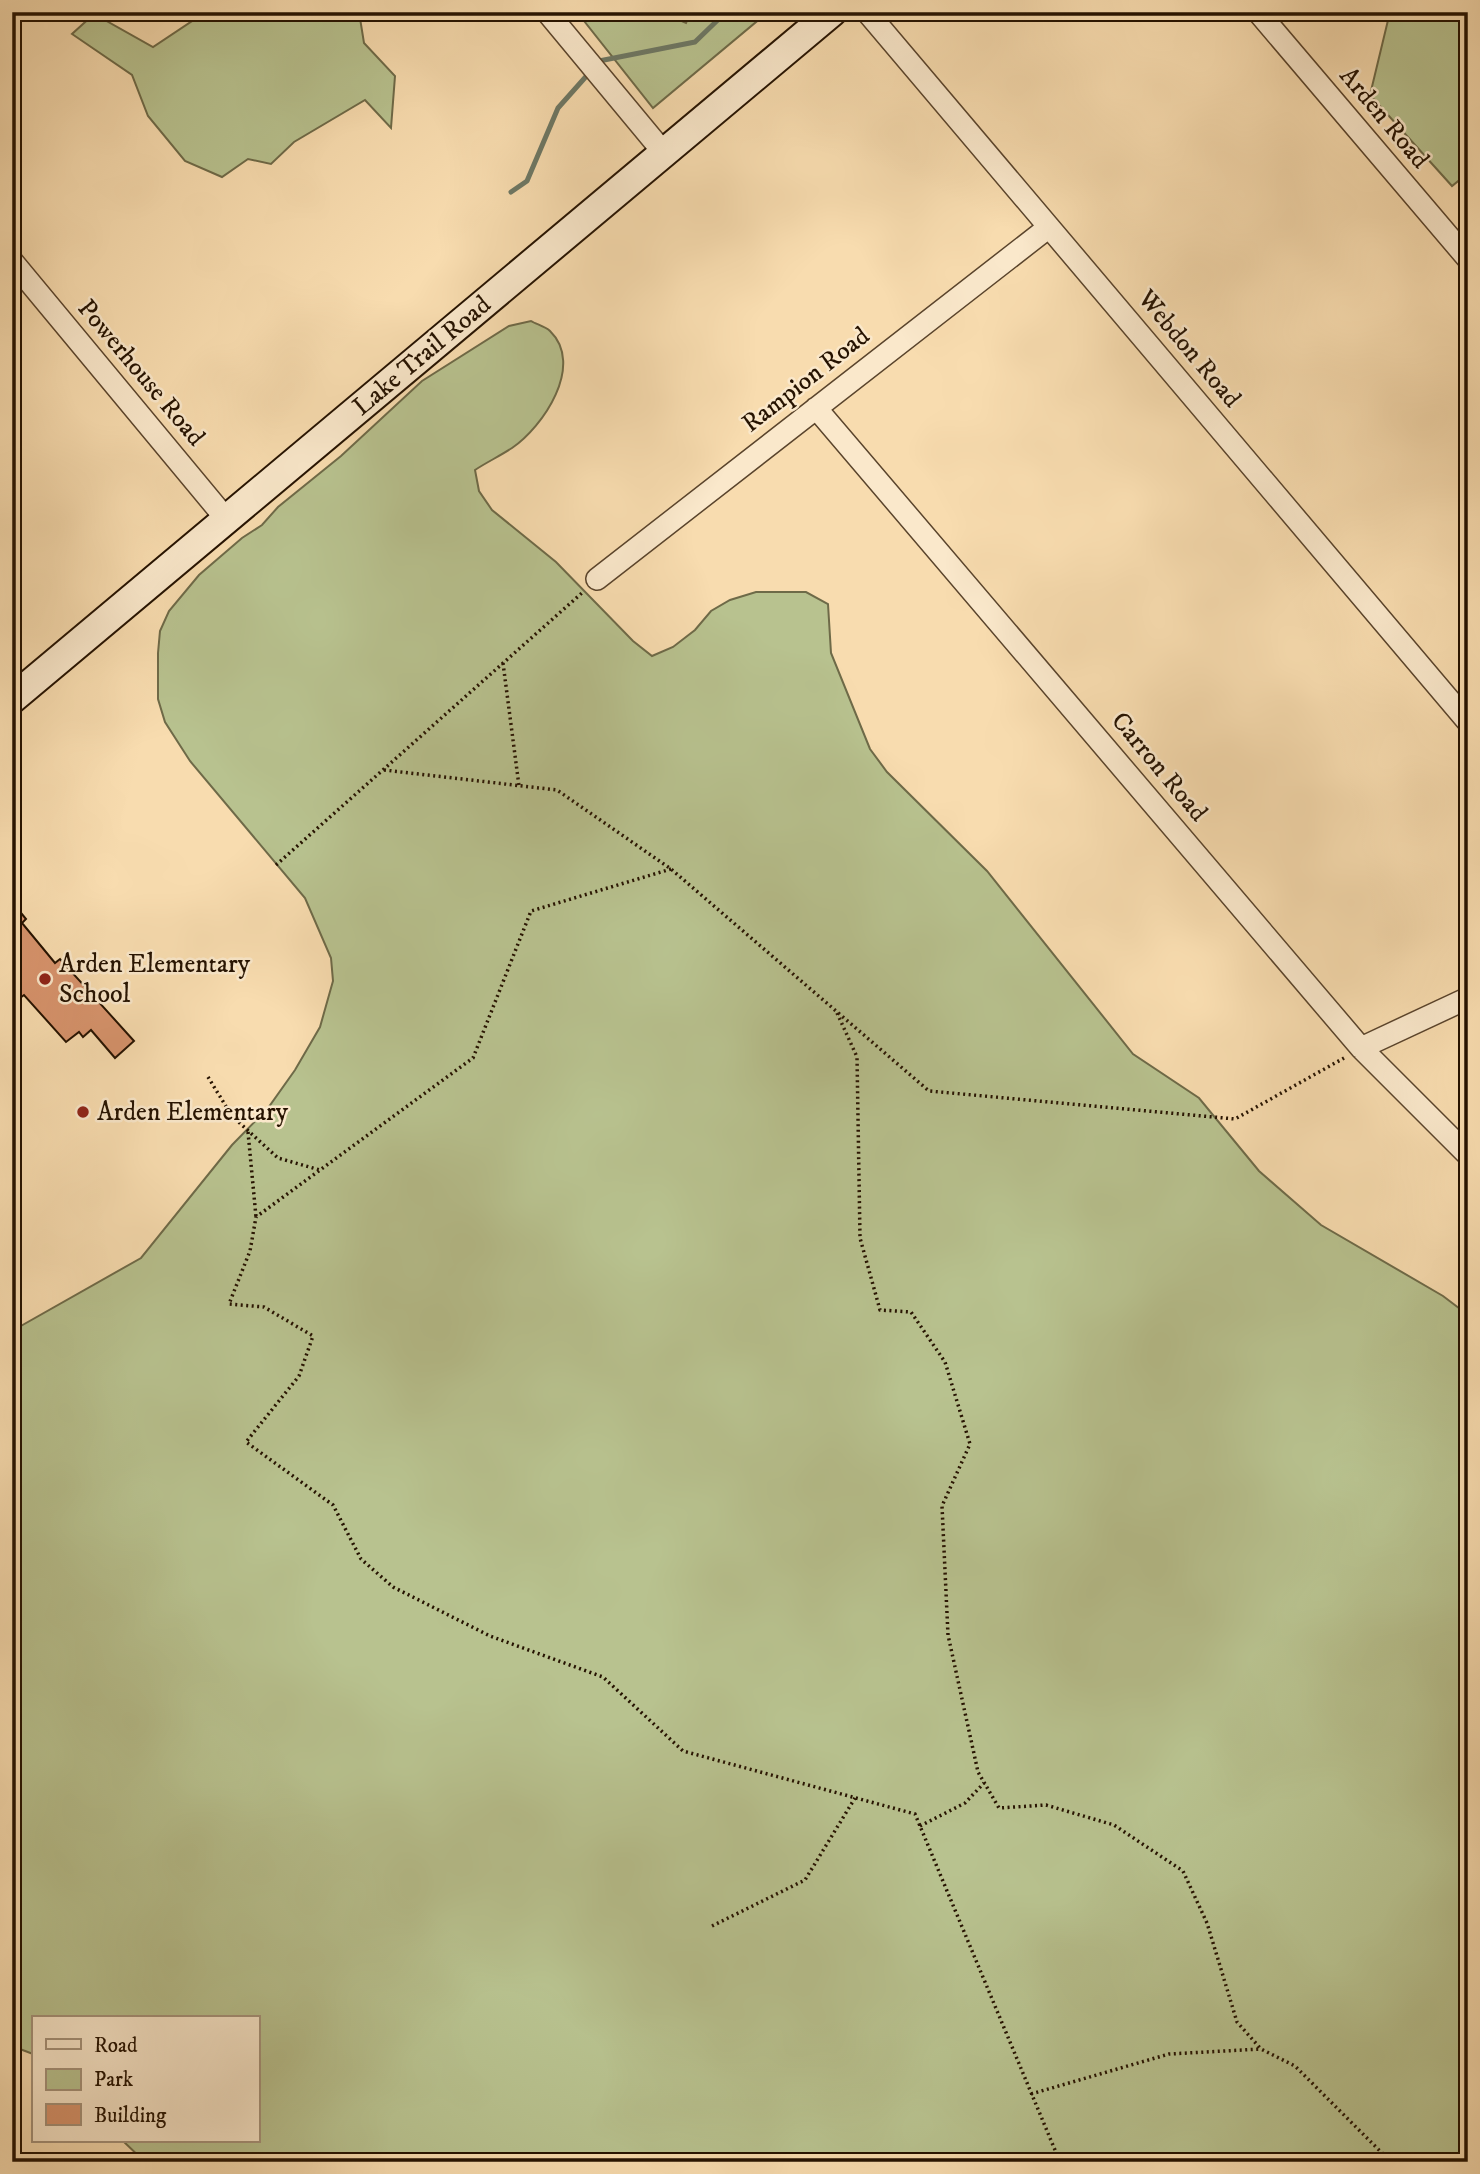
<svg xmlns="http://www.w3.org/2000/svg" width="1480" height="2174" font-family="'IM FELL DW Pica',serif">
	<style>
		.green { fill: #b8c28f; stroke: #6e6a48; stroke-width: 2 }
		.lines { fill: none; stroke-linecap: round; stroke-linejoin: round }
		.stream { stroke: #6d7865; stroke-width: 5 }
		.building { fill: #d8946d; stroke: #251200; stroke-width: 2 }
		.street-casing { stroke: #5a442c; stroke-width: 24 }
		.secondary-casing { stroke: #251200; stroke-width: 32 }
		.path { stroke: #251200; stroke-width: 3.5; stroke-dasharray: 2 3.5; stroke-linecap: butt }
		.street { stroke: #fae8cb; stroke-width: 21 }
		.secondary { stroke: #fae8cb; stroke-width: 28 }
		.poi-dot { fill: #8f2418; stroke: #fae8cb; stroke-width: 2.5 }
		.labels { text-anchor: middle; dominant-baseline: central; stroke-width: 5; stroke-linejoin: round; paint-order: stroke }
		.street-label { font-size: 26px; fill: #251200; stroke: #fae8cb }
		.poi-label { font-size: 26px; fill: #251200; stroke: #fae8cb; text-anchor: start }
	</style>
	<rect width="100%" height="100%" fill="#f8dcaf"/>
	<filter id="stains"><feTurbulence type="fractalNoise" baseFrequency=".00286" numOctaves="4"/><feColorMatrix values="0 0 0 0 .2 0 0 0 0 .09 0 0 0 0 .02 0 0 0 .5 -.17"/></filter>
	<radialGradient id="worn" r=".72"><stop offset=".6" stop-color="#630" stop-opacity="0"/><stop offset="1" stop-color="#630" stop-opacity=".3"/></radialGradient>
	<!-- green -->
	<path class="green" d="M196,12H359L364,43L395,76L391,128L365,100L294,142L271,164L248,159L222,177L185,161L148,116L132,75L72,34L94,14L153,47L198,17Z
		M577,12H661L686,23L691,12H768L653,108Z
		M1394,12H1468V173L1452,186L1370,95L1389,16Z
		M531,321C536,324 546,327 550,331C585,365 543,427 512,448C500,456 487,462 475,470L479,491L492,510L556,562L633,641L652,656L673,647L695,630L711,611L730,600L756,592H806L828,604L831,653L870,749L887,772L987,871L1133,1054L1199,1098L1259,1171L1321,1225L1443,1296L1468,1315V2162H145L123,2141H257V2018H33V2054L12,2046V1331L141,1258L232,1145L268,1108L295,1070L320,1027L333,981L331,958L305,898L190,761L165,722L158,699V653L160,631L169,611L199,575L242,538L262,525L278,507L341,456L422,381L509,326Z"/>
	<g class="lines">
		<!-- stream -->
		<path class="stream" d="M596,64L599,61L695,42L726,12
			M511,192L527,181L558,108L590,72"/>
	</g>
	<!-- building -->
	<path class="building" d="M12,902L26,919L22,923L55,963L60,959L134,1041L115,1058L91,1030L83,1037L79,1032L66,1042L24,995L12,1004Z"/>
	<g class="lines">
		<!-- street casing -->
		<g class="street-casing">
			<path id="street" d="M547,12L664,153
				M867,12L1468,722
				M1258,12L1468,259
				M12,261L227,520
				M816,408L1361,1048L1468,1155
				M597,579L1049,227
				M1361,1048L1468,998"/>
		</g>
		<!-- secondary casing -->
		<g class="secondary-casing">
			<path id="secondary" d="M12,699L832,12"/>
		</g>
		<!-- path -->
		<path class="path" d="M503,663L519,786
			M384,770L557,790L671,869L929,1091L1235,1119L1344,1058
			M276,865L583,592
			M671,869L531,911L473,1058L256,1217L250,1251L229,1304L264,1307L313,1336L299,1376L246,1442L333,1505L361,1559L393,1587L490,1636L603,1677L683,1751L915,1814L1060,2162
			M837,1013L857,1057L860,1238L880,1310L911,1312L945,1362L970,1444L942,1506L948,1635L978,1772L999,1808L1046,1805L1114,1825L1183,1871L1207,1923L1237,2022L1261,2049L1295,2066L1391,2162
			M208,1077L232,1116L278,1158L320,1170
			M248,1132L256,1217
			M920,1826L965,1803L984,1783
			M712,1926L805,1880L855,1798
			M1031,2094L1169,2054L1261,2049"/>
		<!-- street -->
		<use href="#street" class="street"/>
		<!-- secondary -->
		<use href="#secondary" class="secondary"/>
	</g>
	<!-- markers -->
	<g class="poi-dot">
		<circle cx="45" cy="979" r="7"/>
		<circle cx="83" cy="1112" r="7"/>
	</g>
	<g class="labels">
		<!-- street labels -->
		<g class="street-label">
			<text transform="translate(1384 118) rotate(50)">Arden Road</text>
			<text transform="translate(1189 349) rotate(50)">Webdon Road</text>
			<text transform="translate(422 356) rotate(-40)">Lake Trail Road</text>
			<text transform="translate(141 373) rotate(50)">Powerhouse Road</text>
			<text transform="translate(806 380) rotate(-38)">Rampion Road</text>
			<text transform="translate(1159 767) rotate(50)">Carron Road</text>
		</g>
		<!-- poi labels -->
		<g class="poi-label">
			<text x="59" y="964">Arden Elementary<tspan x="59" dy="30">School</tspan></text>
			<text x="97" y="1112">Arden Elementary</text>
		</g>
	</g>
	<!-- margin -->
	<rect width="1480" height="2174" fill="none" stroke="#f8dcaf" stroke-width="42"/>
	<rect x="14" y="14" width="1452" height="2146" fill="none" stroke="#251200" stroke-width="3.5"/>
	<rect x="21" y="21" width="1438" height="2132" fill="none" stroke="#251200" stroke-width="2"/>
	<!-- legend -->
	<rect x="32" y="2016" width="228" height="126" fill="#fae8cb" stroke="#a5927a" stroke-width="2"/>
	<rect x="46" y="2039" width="35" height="10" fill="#fae8cb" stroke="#a5927a" stroke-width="2"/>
	<text x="94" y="2052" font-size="21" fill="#251200">Road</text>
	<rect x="46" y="2069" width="35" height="21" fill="#b8c28f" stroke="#a5927a" stroke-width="2"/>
	<text x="94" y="2086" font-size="21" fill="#251200">Park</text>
	<rect x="46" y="2104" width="35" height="21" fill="#d8946d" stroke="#a5927a" stroke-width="2"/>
	<text x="94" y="2122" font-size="21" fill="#251200">Building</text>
	<rect width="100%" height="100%" filter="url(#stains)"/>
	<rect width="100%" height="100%" fill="url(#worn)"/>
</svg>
